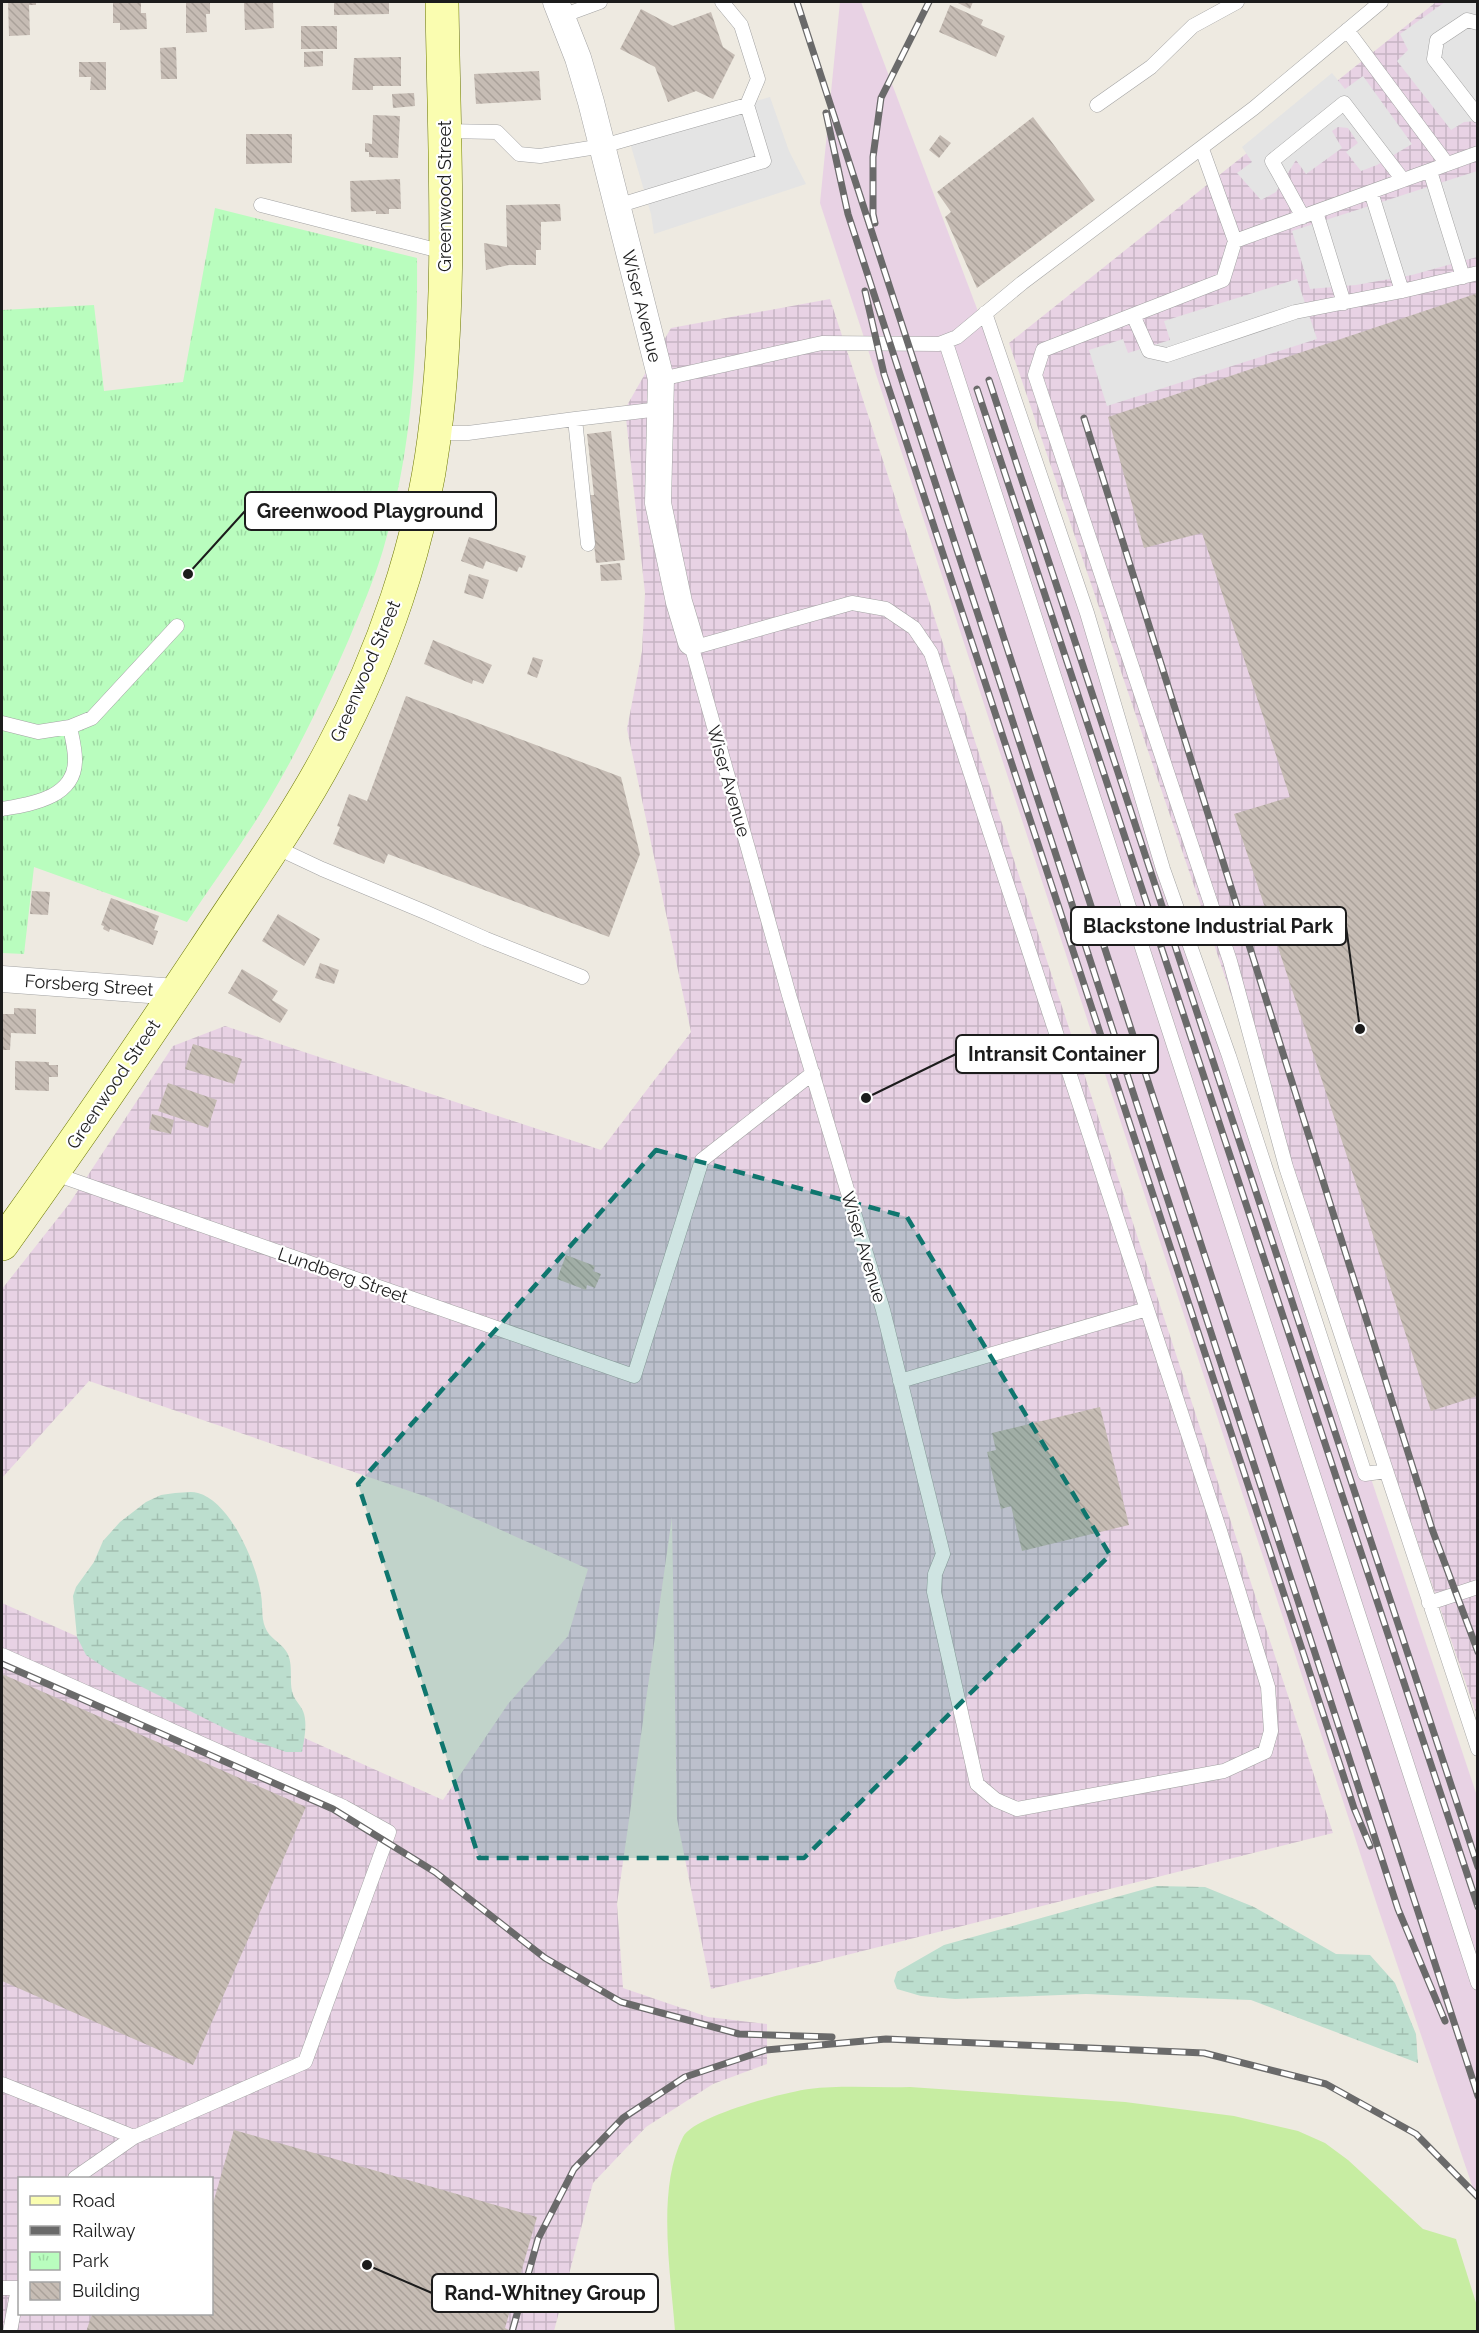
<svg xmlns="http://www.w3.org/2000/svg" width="1479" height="2333" font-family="Raleway,sans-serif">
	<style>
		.industrial { fill: url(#industrial-grid); fill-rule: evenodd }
		.railway { fill: #e8d2e4 }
		.grass { fill: #c7eda2 }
		.wetland { fill: url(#wetland-marsh) }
		.park { fill: url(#park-tufts) }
		.parking { fill: #e4e4e4 }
		.building { fill: url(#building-back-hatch) }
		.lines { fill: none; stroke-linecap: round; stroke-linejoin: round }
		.service-casing { stroke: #a3a3a3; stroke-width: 15 }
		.minor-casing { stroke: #a3a3a3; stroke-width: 27 }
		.secondary-casing { stroke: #6a7600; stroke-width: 34 }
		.service { stroke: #fff; stroke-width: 14 }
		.minor { stroke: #fff; stroke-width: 26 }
		.secondary { stroke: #fafdb0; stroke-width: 33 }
		.rail-casing { stroke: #6a6a6a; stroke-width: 7 }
		.rail { stroke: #fff; stroke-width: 4.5; stroke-dasharray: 14; stroke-linecap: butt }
		.marked { fill: #0f766e; fill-opacity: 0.2; stroke: #0f766e; stroke-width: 4.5; stroke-dasharray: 12 8; stroke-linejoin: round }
		.labels { text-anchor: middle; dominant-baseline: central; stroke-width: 4.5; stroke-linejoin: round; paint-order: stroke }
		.street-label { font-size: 18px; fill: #1c1c1c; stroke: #fff }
		.leader { fill: none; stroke: #1c1c1c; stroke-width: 2 }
		.callout-dot { fill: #1c1c1c; stroke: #fff; stroke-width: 2 }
		.callout { fill: #fff; stroke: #1c1c1c; stroke-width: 2 }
		.callout-label { font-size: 20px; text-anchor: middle; font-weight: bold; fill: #1c1c1c }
	</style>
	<defs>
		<pattern id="industrial-grid" width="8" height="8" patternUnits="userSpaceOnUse" patternTransform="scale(1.5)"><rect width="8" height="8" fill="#e8d2e4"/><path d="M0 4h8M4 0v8" fill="none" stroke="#c6b4c3"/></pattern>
		<pattern id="wetland-marsh" width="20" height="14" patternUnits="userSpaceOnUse" patternTransform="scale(1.5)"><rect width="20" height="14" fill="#bcdece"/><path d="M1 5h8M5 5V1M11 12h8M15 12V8" fill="none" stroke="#a1beb0"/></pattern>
		<pattern id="park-tufts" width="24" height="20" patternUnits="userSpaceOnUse" patternTransform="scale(1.5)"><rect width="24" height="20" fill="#b9fdbe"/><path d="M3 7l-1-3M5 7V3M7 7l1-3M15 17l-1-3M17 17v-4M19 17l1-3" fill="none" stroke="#9ed8a3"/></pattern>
		<pattern id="building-back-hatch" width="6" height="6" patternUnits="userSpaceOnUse" patternTransform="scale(1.5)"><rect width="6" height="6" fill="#c6bcb4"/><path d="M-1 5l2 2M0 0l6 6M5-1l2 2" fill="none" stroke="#aaa19a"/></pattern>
	</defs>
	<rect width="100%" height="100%" fill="#eeeae1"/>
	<!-- industrial -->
	<path class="industrial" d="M1436,2H1477V1716L1009,343Z
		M830,299L1333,1833L711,1989L677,1819L672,1517L617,1904L623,1988L708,2017L767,2024V2064L713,2084L646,2127L593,2183L554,2331H2V1603L443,1800L508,1704L568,1636L588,1569L427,1497L89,1381L2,1478V1289L69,1204L173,1046L225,1026L601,1150L691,1032L627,729L642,651L645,593L625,409L671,328ZM20,2178H212V2314H20Z"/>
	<!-- railway -->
	<path class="railway" d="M840,2H861L1007,388L1477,1796V2200L1379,1911L820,203Z"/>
	<!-- grass -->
	<path class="grass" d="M910,2087L1125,2102L1234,2116L1298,2131L1325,2143L1348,2160L1423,2229L1456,2239L1477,2306V2331H675C671,2275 656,2189 683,2137C693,2116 785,2092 809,2089C842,2085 877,2088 910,2087Z"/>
	<!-- wetland -->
	<path class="wetland" d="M175,1493C182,1493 191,1491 198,1493C231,1502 257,1565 261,1595C263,1606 261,1616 265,1627C269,1638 280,1642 286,1651C294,1663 289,1678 292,1691C294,1700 300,1704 303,1711C308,1723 304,1740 302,1752H286L236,1734L108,1670L86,1655L77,1637L73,1596L76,1587L94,1562L103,1541L120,1522L146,1502L161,1495Z
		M1156,1886L1205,1887L1254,1907L1336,1954L1370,1955L1395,1983L1416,2034L1418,2063L1251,2000L1086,1994L955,1999L921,1996L897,1989L894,1981L897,1972L944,1945Z"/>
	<!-- park -->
	<path class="park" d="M215,208L417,258C418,356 411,455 383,550C374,580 361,610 349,639C325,694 299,749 268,801C243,843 214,881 187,922L34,867L24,954L2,953V310L94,305L104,391L183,382Z"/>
	<!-- parking -->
	<path class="parking" d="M1445,2H1477V121L1464,122L1451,130L1397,61L1408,50L1400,34Z
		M1332,73L1345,89L1363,76L1412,144L1377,165L1361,171L1346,152L1358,143L1348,128L1338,127L1332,131L1342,148L1306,174L1296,160L1276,192L1261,200L1237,173L1252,162L1242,147Z
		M770,97L789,151L806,184L654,234L651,214L628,136Z
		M1477,171V257L1412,275L1356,285L1310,289L1292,231Z
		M1297,279L1317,339L1107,406L1089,350L1123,339L1128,353L1170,340L1164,321Z"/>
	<!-- building -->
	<path class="building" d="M8,2H36V5H29L30,35L9,36Z
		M113,2H141V13H146L147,29L120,30V23H113Z
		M186,2H210V14H206L207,32L186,33Z
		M244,2H273L274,28L245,30Z
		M334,2H389V14L334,15Z
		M956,2H973L970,9Z
		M950,5L983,20L981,25L1005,36L996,57L939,32Z
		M641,9L673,26L711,12L723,47L735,55L713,99L696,91L668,102L655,67L620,49Z
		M301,26H337V49H301Z
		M176,47L177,79H161L160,48Z
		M323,51V66L304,67V52Z
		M401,57V86H373V90H352L354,58Z
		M79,62H106V90H90L91,77H79Z
		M539,71L541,100L476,104L474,74Z
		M414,93L415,106L393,108L392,94Z
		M373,115L400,116L398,158L369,157V152H365V143L372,144Z
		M1033,117L1095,200L977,288L945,217L951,212L937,192Z
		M246,134H292V163L246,164Z
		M940,135L951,143L939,158L929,150Z
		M400,179L401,209H389V214H376V211L351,212L350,181Z
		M560,204L561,221L541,222V250H536V265H509L486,270L484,243L507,247L506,205Z
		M1478,293V1396L1431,1411L1234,814L1290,797L1202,533L1144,548L1108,417Z
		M611,431L625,560L596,563L589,495H594L587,434Z
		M469,537L526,556L522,568L519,567L517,572L486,561L483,569L461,561Z
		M620,563L622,580L601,581L600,565Z
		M469,574L489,580L483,599L464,593Z
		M433,640L492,665L483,684L473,680L472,684L424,664Z
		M533,657L543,660L537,678L527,674Z
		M406,696L621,777L640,854L609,937L388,854L384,864L333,844L340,827L337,826L349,794L367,801Z
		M32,891L50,892L48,915L30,914Z
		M111,898L159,916L154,930L158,931L153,945L110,929L109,932L103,929L104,926L101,925Z
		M278,914L320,939L304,966L262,941Z
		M320,963L339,970L334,984L315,978Z
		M242,969L278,991L272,1000L288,1010L280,1023L228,993Z
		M14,1008L36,1009V1034L11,1033L10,1050H2V1014H14Z
		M193,1044L242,1059L234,1084L185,1069Z
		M15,1061L49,1062V1065H58V1077H49V1091L15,1090Z
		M168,1083L217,1100L208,1128L158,1111Z
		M152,1114L174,1120L171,1134L149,1129Z
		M566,1255L595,1266L593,1271L601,1274L595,1288L587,1285L586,1290L557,1279Z
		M1100,1407L1129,1525L1022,1551L1011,1506L1001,1509L987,1452L996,1450L992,1433Z
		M2,1674L306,1807L193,2065L2,1981Z
		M234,2130L537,2217L505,2328L513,2332H86L92,2314H212V2207Z"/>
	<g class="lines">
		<!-- service casing -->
		<g class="service-casing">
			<path id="service" d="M722,2L741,25L758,79L747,105
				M562,16L600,2
				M1478,23L1467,20L1437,40L1434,59L1478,116
				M1347,30L1447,164
				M1097,105L1151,67L1193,26L1237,2
				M444,131L497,132L519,154L540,156L603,146L747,105L764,161L617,206
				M1202,149L1235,241L1478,153
				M1430,171L1463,277
				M1371,192L1402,291
				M261,205L444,252
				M1316,212L1344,303
				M1303,217L1272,161L1344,103L1403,180
				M1235,241L1223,280L1043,350L1035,375L1230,961L1286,1167L1478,1749
				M985,313L1087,613L1163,869L1229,1056L1365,1474L1386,1471
				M1133,315L1149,351L1167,355L1295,312L1402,291L1478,273
				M946,343L1478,1983
				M661,379L822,343L939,344L957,337L1022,283L1254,108L1381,2
				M434,433H468L575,419
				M588,544L575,419L660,409
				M691,642L692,648L789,995L883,1310L943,1554L935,1574L934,1592L977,1784L996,1800L1017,1809L1224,1771L1265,1752L1271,1731L1268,1687L1220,1531L931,653L914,628L886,609L852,603L692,648
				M2,723L38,732L70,727L92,718L177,626
				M2,809C31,804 76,798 75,759C75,749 72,737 70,727
				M273,846L322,869L425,912L486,939L582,977
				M52,1173L634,1376L702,1160L813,1073
				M900,1381L1147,1309
				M1429,1603L1478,1587
				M2,1655L344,1807L389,1832L305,2062L134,2137L75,2178
				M2,2084L134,2137
				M2,2288H18L10,2332"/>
		</g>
		<!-- minor casing -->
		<g class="minor-casing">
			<path id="minor" d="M556,2L578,58L591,102L661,379L658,503L679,602L691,642
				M2,979L176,992"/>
		</g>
		<!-- secondary casing -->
		<g class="secondary-casing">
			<path id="secondary" d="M2,1244C71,1148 138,1050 204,951C247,885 295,820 332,749C383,654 420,546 434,439C453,295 444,146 442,2"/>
		</g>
		<!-- service -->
		<use href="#service" class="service"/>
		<!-- minor -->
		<use href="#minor" class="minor"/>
		<!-- secondary -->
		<use href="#secondary" class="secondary"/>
		<!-- rail casing -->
		<g class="rail-casing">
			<path id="rail" d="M797,2L1478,2096
				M826,113L848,214L1398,1909L1445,2021
				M875,223L873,214V157L881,98L929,2
				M865,291L884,374L1354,1808L1370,1846
				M989,380L1478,1867
				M977,389L1478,1907
				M1084,418L1432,1529L1478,1652
				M2,1664L333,1809L435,1872L545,1958L621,2002L739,2034L832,2037
				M512,2332L538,2239L574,2169L623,2118L685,2077L766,2050L886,2039L1204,2053L1326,2084L1416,2134L1478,2197"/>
		</g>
		<!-- rail -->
		<use href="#rail" class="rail"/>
	</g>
	<!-- marked area -->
	<path class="marked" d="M656,1150L907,1217L1110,1555L804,1858H479L358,1484Z"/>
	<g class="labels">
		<!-- street labels -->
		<g class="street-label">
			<text transform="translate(444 196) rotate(-90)">Greenwood Street</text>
			<text transform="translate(642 306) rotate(76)">Wiser Avenue</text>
			<text transform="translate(365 671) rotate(-67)">Greenwood Street</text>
			<text transform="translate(729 781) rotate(74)">Wiser Avenue</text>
			<text transform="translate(89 985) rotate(4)">Forsberg Street</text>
			<text transform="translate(113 1084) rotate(-56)">Greenwood Street</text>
			<text transform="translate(864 1247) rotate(73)">Wiser Avenue</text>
			<text transform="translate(343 1275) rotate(19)">Lundberg Street</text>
		</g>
	</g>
	<!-- callouts -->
	<path class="leader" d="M188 574L245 511M1360 1029L1346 926M866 1098L956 1054M367 2265L432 2293"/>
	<g class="callout-dot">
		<circle cx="188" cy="574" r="6"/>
		<circle cx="1360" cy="1029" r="6"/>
		<circle cx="866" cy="1098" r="6"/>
		<circle cx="367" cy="2265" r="6"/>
	</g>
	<g class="callout">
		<rect x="245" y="492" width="251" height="38" rx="6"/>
		<rect x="1071" y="907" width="275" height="38" rx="6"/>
		<rect x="956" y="1035" width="202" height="38" rx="6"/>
		<rect x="432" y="2274" width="226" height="38" rx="6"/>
	</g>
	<g class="callout-label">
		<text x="370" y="518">Greenwood Playground</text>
		<text x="1208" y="933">Blackstone Industrial Park</text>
		<text x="1057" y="1061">Intransit Container</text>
		<text x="545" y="2300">Rand-Whitney Group</text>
	</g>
	<!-- border -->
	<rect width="1479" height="2333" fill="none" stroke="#1c1c1c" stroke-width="6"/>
	<!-- legend -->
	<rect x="18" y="2177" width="195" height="138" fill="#ffffff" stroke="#a4a4a4" stroke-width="1.5"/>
	<rect x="30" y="2196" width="30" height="9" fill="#fafdb0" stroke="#a4a4a4" stroke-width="1.5"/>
	<text x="72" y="2207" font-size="18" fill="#1c1c1c">Road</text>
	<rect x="30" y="2226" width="30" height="9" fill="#6a6a6a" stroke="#a4a4a4" stroke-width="1.5"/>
	<text x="72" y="2237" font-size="18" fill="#1c1c1c">Railway</text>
	<rect x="30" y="2252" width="30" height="18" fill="url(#park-tufts)" stroke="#a4a4a4" stroke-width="1.5"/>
	<text x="72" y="2267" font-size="18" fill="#1c1c1c">Park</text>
	<rect x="30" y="2282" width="30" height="18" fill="url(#building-back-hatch)" stroke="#a4a4a4" stroke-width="1.5"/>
	<text x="72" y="2297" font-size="18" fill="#1c1c1c">Building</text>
</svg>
